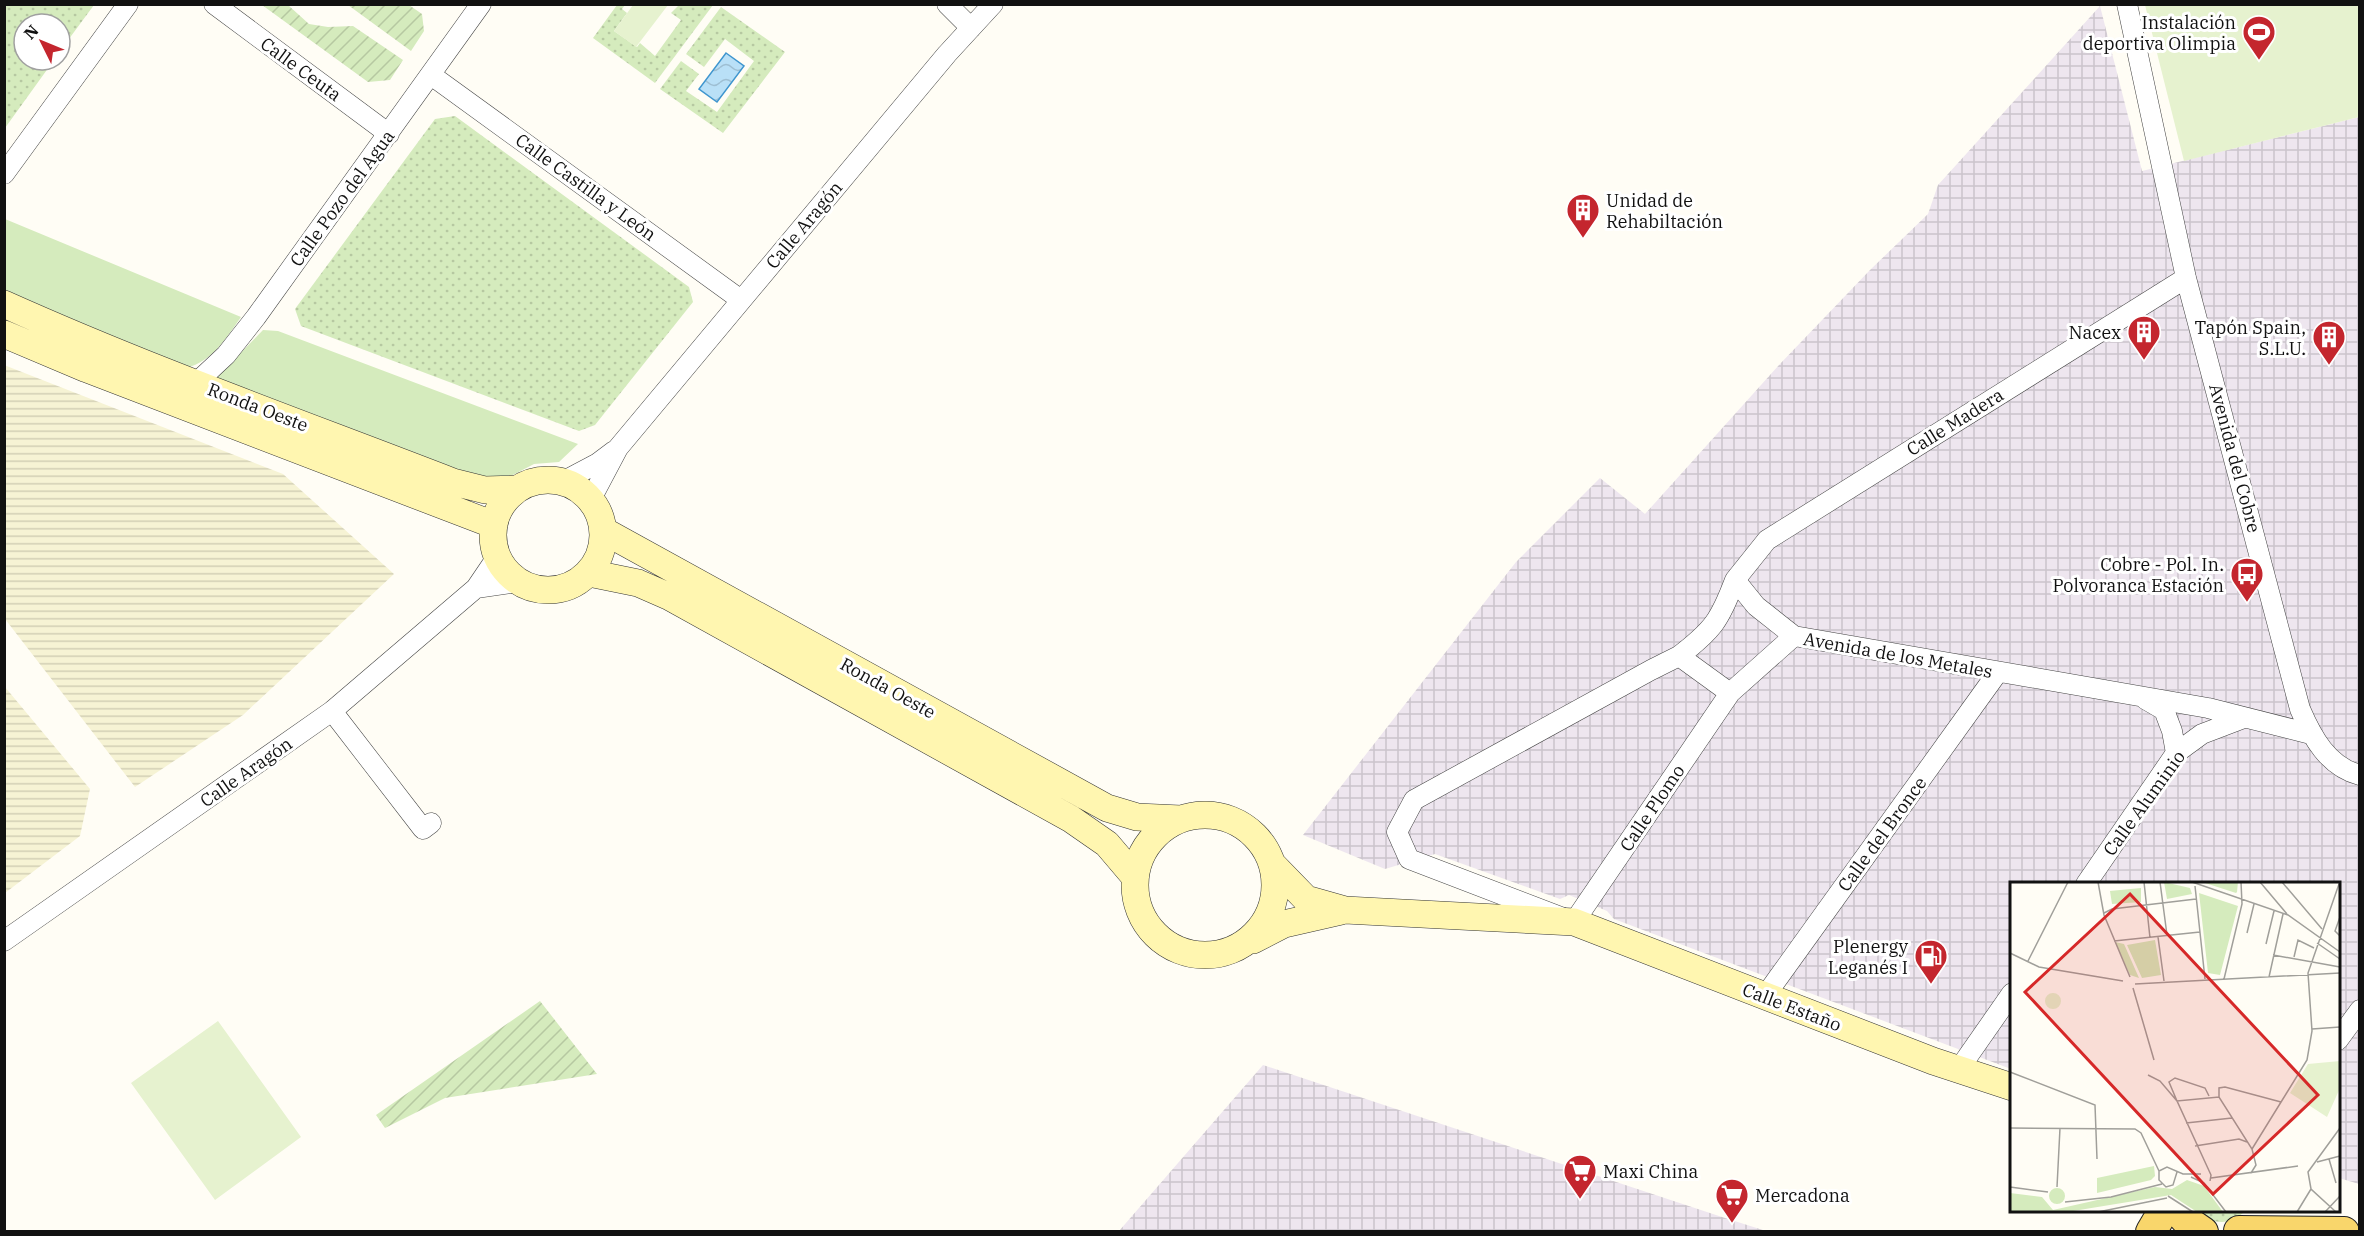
<svg xmlns="http://www.w3.org/2000/svg" width="2364" height="1236" font-family="'IBM Plex Serif',serif">
	<style>
		.industrial { fill: url(#industrial-grid) }
		.farmland { fill: url(#farmland-rules) }
		.grass { fill: url(#grass-dots) }
		.park { fill: #d5ebbd }
		.garden { fill: url(#garden-furrows) }
		.pitch { fill: #e6f2cf }
		.water { fill: url(#water-waves); stroke: #3f96cf; stroke-width: 1.5 }
		.lines { fill: none; stroke-linecap: round; stroke-linejoin: round }
		.minor-casing { stroke: #444; stroke-width: 21 }
		.secondary-casing { stroke: #333; stroke-width: 28 }
		.primary-casing { stroke: #222; stroke-width: 32 }
		.minor { stroke: #fff; stroke-width: 20 }
		.secondary { stroke: #fff6b0; stroke-width: 27 }
		.primary { stroke: #f9d66b; stroke-width: 30 }
		.labels { text-anchor: middle; dominant-baseline: central; stroke-width: 6; stroke-linejoin: round; paint-order: stroke }
		.poi-label { font-size: 18px; fill: #111; stroke: #fff; text-anchor: end }
		.street-label { font-size: 18px; fill: #111; stroke: #fff }
		.inset-road { fill: none; stroke: #a09f9a; stroke-width: 1.5 }
		.view { fill: #d62828; fill-opacity: 0.15; stroke: #d62828; stroke-width: 3 }
		.inset-edge { fill: none; stroke: #111; stroke-width: 3 }
	</style>
	<defs>
		<pattern id="industrial-grid" width="8" height="8" patternUnits="userSpaceOnUse" patternTransform="scale(1.5)"><rect width="8" height="8" fill="#eee6ef"/><path d="M0 4h8M4 0v8" fill="none" stroke="#cbc4cc"/></pattern>
		<pattern id="farmland-rules" width="6" height="5" patternUnits="userSpaceOnUse" patternTransform="scale(1.5)"><rect width="6" height="5" fill="#f6f3d4"/><path d="M0 2.5h6" fill="none" stroke="#d2cfb5"/></pattern>
		<pattern id="grass-dots" width="8" height="8" patternUnits="userSpaceOnUse" patternTransform="scale(1.5)"><rect width="8" height="8" fill="#d5ebbd"/><path d="M2 2h.1M6 6h.1" fill="none" stroke="#b6c8a1" stroke-width="1.8" stroke-linecap="round"/></pattern>
		<pattern id="garden-furrows" width="10" height="10" patternUnits="userSpaceOnUse" patternTransform="scale(1.5)"><rect width="10" height="10" fill="#d5ebbd"/><path d="M-1 1l2-2M0 10L10 0M9 11l2-2" fill="none" stroke="#b6c8a1"/></pattern>
		<pattern id="water-waves" width="16" height="10" patternUnits="userSpaceOnUse" patternTransform="scale(1.5)"><rect width="16" height="10" fill="#b9e0f7"/><path d="M0 5q4-4 8 0t8 0" fill="none" stroke="#9ebfd3"/></pattern>
	</defs>
	<rect width="100%" height="100%" fill="#fffdf5"/>
	<!-- industrial -->
	<path class="industrial" d="M2100,6L2142,171L2359,117V1184L2339,1178L2338,884H2012L2011,1069L1614,919L1607,911L1569,895L1560,899L1435,854L1385,869L1303,835L1516,562L1600,478L1645,514L1779,365L1870,270L1928,214L1938,185Z
		M1263,1065L1722,1217L1766,1231H1119Z"/>
	<!-- farmland -->
	<path class="farmland" d="M4,365L283,474L394,574L243,715L135,787L5,619Z
		M5,687L90,789L80,836L5,893Z"/>
	<!-- grass -->
	<path class="grass" d="M5,4L94,5L60,51V24H24V60H54L5,128Z
		M617,5H625L622,9L627,13L614,31L637,47L640,43L655,56L681,20L671,13L679,5H713L655,83L593,38Z
		M721,7L785,52L723,133L660,89L681,61L699,74L686,91L717,112L754,61L725,39L704,67L686,54Z
		M455,116L689,287L693,302L595,425L579,431L301,326L295,309L435,119Z
		M2195,1211H2245C2228,1227 2213,1224 2195,1211Z"/>
	<!-- park -->
	<path class="park" d="M5,219L241,317C226,338 213,361 186,368L5,295Z
		M263,330L278,331L578,444L559,462L534,464L509,477L482,480L215,379Z"/>
	<!-- garden -->
	<path class="garden" d="M262,5H288L309,24L328,27L353,26L403,60L390,80L368,82Z
		M348,5H409L422,14L424,31L411,51Z
		M540,1001L597,1074L445,1098L385,1128L376,1115Z"/>
	<!-- pitch -->
	<path class="pitch" d="M633,5H668L636,47L614,31Z
		M2145,5H2359V117L2184,161Z
		M218,1021L301,1137L215,1200L131,1083Z"/>
	<!-- water -->
	<path class="water" d="M726,53L744,66L717,102L699,89Z"/>
	<g class="lines">
		<!-- minor casing -->
		<g class="minor-casing">
			<path id="minor" d="M214,4L389,134
				M947,4L971,28
				M2127,4L2186,278L2300,709C2312,737 2328,767 2360,775
				M431,75L741,300
				M4,174L128,4
				M195,384L226,355L256,317L481,4
				M564,481L598,463L614,451
				M591,499L618,448L947,54L993,4
				M476,588L518,582
				M1794,636L1756,606L1735,580L1767,540L2186,278
				M1679,656C1713,630 1720,620 1735,580
				M1730,693L1679,656L1651,670L1414,800L1397,832L1409,859L1574,922L1730,693L1794,636L2208,708L2311,734
				M2145,699L2164,710L2172,731L2176,753
				M332,711L423,829L431,823
				M2086,884L2176,753L2202,734L2244,718
				M4,941L332,711L476,588L497,557
				M1765,996L1998,672
				M2338,1040L2360,1010
				M1959,1069L2012,993"/>
		</g>
		<!-- secondary casing -->
		<g class="secondary-casing">
			<path id="secondary" d="M4,304C151,370 303,424 453,482L485,490L517,489
				M4,334L87,369L494,525
				M493 535a55 55 0 1 1 110 0a55 55 0 1 1-110 0Z
				M604,531L1107,808L1137,817L1181,819
				M589,573L638,583L670,597L1071,819L1107,844L1135,877
				M1135 885a70 70 0 1 1 140 0a70 70 0 1 1-140 0Z
				M1272,864L1306,899L1345,910L1574,922L1933,1061L2012,1087
				M1253,940L1284,924L1341,911"/>
		</g>
		<!-- primary casing -->
		<g class="primary-casing">
			<path id="primary" d="M2177,1210L2187,1221L2203,1232
				M2239,1231L2344,1232
				M2151,1232L2164,1210"/>
		</g>
		<!-- minor -->
		<use href="#minor" class="minor"/>
		<!-- secondary -->
		<use href="#secondary" class="secondary"/>
		<!-- primary -->
		<use href="#primary" class="primary"/>
	</g>
	<!-- icons -->
	<defs>
		<g id="stadium-pin" transform="scale(1.725)"><path d="M0 17L-7.5 6A9.5 9.5 0 1 1 7.5 6Z" fill="#c4262e" stroke="#fff"/><path d="M0-5a6.5 5 0 1 0 0 10a6.5 5 0 1 0 0-10ZM-3.5-1.8h7v3.6h-7Z" fill="#fff"/></g>
		<g id="building-pin" transform="scale(1.725)"><path d="M0 17L-7.5 6A9.5 9.5 0 1 1 7.5 6Z" fill="#c4262e" stroke="#fff"/><path d="M-4-6H4V6H1V3H-1V6H-4ZM-2.5-4.3h1.7v1.8h-1.7ZM.8-4.3h1.7v1.8H.8ZM-2.5-1h1.7V.8h-1.7ZM.8-1h1.7V.8H.8Z" fill="#fff"/></g>
		<g id="bus-pin" transform="scale(1.725)"><path d="M0 17L-7.5 6A9.5 9.5 0 1 1 7.5 6Z" fill="#c4262e" stroke="#fff"/><path d="M-5-6H5V4H4V6H2V4H-2V6H-4V4H-5ZM-3.5-4V0h7V-4ZM-3.5 1.2v1.5H-2V1.2ZM2 1.2v1.5H3.5V1.2Z" fill="#fff"/></g>
		<g id="fuel-pin" transform="scale(1.725)"><path d="M0 17L-7.5 6A9.5 9.5 0 1 1 7.5 6Z" fill="#c4262e" stroke="#fff"/><path d="M-5.5-6h7V0h2V4h1.3V-2.5L3-4.5l.8-.8L6-3V5H2.5V1h-1V6h-7ZM-4.2-4.7v3.2H.2V-4.7Z" fill="#fff"/></g>
		<g id="supermarket-pin" transform="scale(1.725)"><path d="M0 17L-7.5 6A9.5 9.5 0 1 1 7.5 6Z" fill="#c4262e" stroke="#fff"/><path d="M-6-5.5h2.5l.6 2H6L4.5 2H-2.5L-4.4-4H-6ZM-1.5 3.2a1.3 1.3 0 1 0 .1 0ZM3 3.2a1.3 1.3 0 1 0 .1 0Z" fill="#fff"/></g>
	</defs>
	<g fill-rule="evenodd">
		<use href="#stadium-pin" x="2259" y="32"/>
		<use href="#building-pin" x="1583" y="210"/>
		<use href="#building-pin" x="2144" y="332"/>
		<use href="#building-pin" x="2329" y="337"/>
		<use href="#bus-pin" x="2247" y="574"/>
		<use href="#fuel-pin" x="1931" y="956"/>
		<use href="#supermarket-pin" x="1580" y="1171"/>
		<use href="#supermarket-pin" x="1732" y="1195"/>
	</g>
	<g class="labels">
		<!-- poi labels -->
		<g class="poi-label">
			<text x="2236" y="22">Instalación<tspan x="2236" dy="21">deportiva Olimpia</tspan></text>
			<text x="1606" y="200" text-anchor="start">Unidad de<tspan x="1606" dy="21">Rehabiltación</tspan></text>
			<text x="2306" y="327">Tapón Spain,<tspan x="2306" dy="21">S.L.U.</tspan></text>
			<text x="2121" y="332">Nacex</text>
			<text x="2224" y="564">Cobre - Pol. In.<tspan x="2224" dy="21">Polvoranca Estación</tspan></text>
			<text x="1908" y="946">Plenergy<tspan x="1908" dy="21">Leganés I</tspan></text>
			<text x="1603" y="1171" text-anchor="start">Maxi China</text>
			<text x="1755" y="1195" text-anchor="start">Mercadona</text>
		</g>
		<!-- street labels -->
		<g class="street-label">
			<text transform="translate(301 69) rotate(36)">Calle Ceuta</text>
			<text transform="translate(586 187) rotate(36)">Calle Castilla y León</text>
			<text transform="translate(342 198) rotate(-54)">Calle Pozo del Agua</text>
			<text transform="translate(804 225) rotate(-50)">Calle Aragón</text>
			<text transform="translate(258 407) rotate(21)">Ronda Oeste</text>
			<text transform="translate(1955 422) rotate(-32)">Calle Madera</text>
			<text transform="translate(2235 458) rotate(75)">Avenida del Cobre</text>
			<text transform="translate(1898 655) rotate(10)">Avenida de los Metales</text>
			<text transform="translate(888 688) rotate(29)">Ronda Oeste</text>
			<text transform="translate(246 772) rotate(-35)">Calle Aragón</text>
			<text transform="translate(2144 803) rotate(-54)">Calle Aluminio</text>
			<text transform="translate(1652 808) rotate(-56)">Calle Plomo</text>
			<text transform="translate(1882 834) rotate(-54)">Calle del Bronce</text>
			<text transform="translate(1792 1007) rotate(21)">Calle Estaño</text>
		</g>
	</g>
	<!-- overview -->
	<g transform="translate(2010 882)">
		<rect width="330" height="330" fill="#fffdf5"/>
		<path d="M154,0L180,6L182,12L157,17ZM192,0H228L227,10L226,11ZM131,6V20L102,22L100,9ZM145,58L151,93L132,96L117,63ZM39 314a8 8 0 1 1 16 0a8 8 0 1 1-16 0Z" fill="#d5ebbd"/>
		<path d="M189,11L228,24L210,93L198,91ZM105,60L114,62L129,96L120,93ZM144,284L145,294L141,298L87,311V296ZM177,298L194,304L213,330H187L161,313L57,330H0V311L32,315L43,328L145,305L162,307Z" fill="#d5ebbd"/>
		<path d="M35 119a8 8 0 1 1 16 0a8 8 0 1 1-16 0ZM330,179V206L317,235L280,211L298,182Z" fill="#e6f2cf"/>
		<path class="inset-road" d="M88,0L94,33L120,95M134,0L140,56M150,0L157,53M182,0L278,33L330,70M250,0L277,32M272,0L312,47M185,4L195,97M94,31L102,27L186,17M330,35L325,49L330,54M237,51L244,22M148,55L154,99M104,59L190,50M307,61L330,77M256,62L264,29M0,71L29,85L113,99M263,73L330,85M284,75L288,58L304,66M18,79L58,0M259,95L273,32M214,97L232,22L231,0M125,102L330,91M123,106L144,178M302,147L330,145M0,190L85,223L87,277M138,193L150,199L167,219L201,293L200,299M199,214L195,206L165,196L159,200L167,219L209,215L242,267L246,283L241,291M209,215V206L215,205L271,220M176,241L222,236M0,246L125,247L131,251L149,289M185,264L229,257L237,260M242,267L297,178L302,149L298,91L329,2M319,277L326,301M307,280L330,274M167,290L163,303L156,305L149,298V289L157,285L173,292H191M181,295L194,301L216,330M201,296L288,284M0,305L38,310M47,305L50,246M158,314L183,330M55,320L101,315L152,302M88,330L157,316M287,330L301,307M315,330L330,314M326,330L301,307L298,290L330,246"/>
		<path class="view" d="M120,12L308,213L203,312L15,110Z"/>
		<rect width="330" height="330" class="inset-edge"/>
	</g>
	<!-- border -->
	<rect width="2364" height="1236" fill="none" stroke="#111111" stroke-width="12"/>
	<!-- north arrow -->
	<g transform="translate(42 42) rotate(313)"><circle r="28" fill="#ffffff" stroke="#a0a0a0" stroke-width="1.5"/>
	<path d="M0-4.5L10 22L0 15L-10 22Z" fill="#c4262e"/>
	<text y="-9" font-size="16" font-weight="bold" text-anchor="middle" fill="#111111">N</text>
	</g>
</svg>
